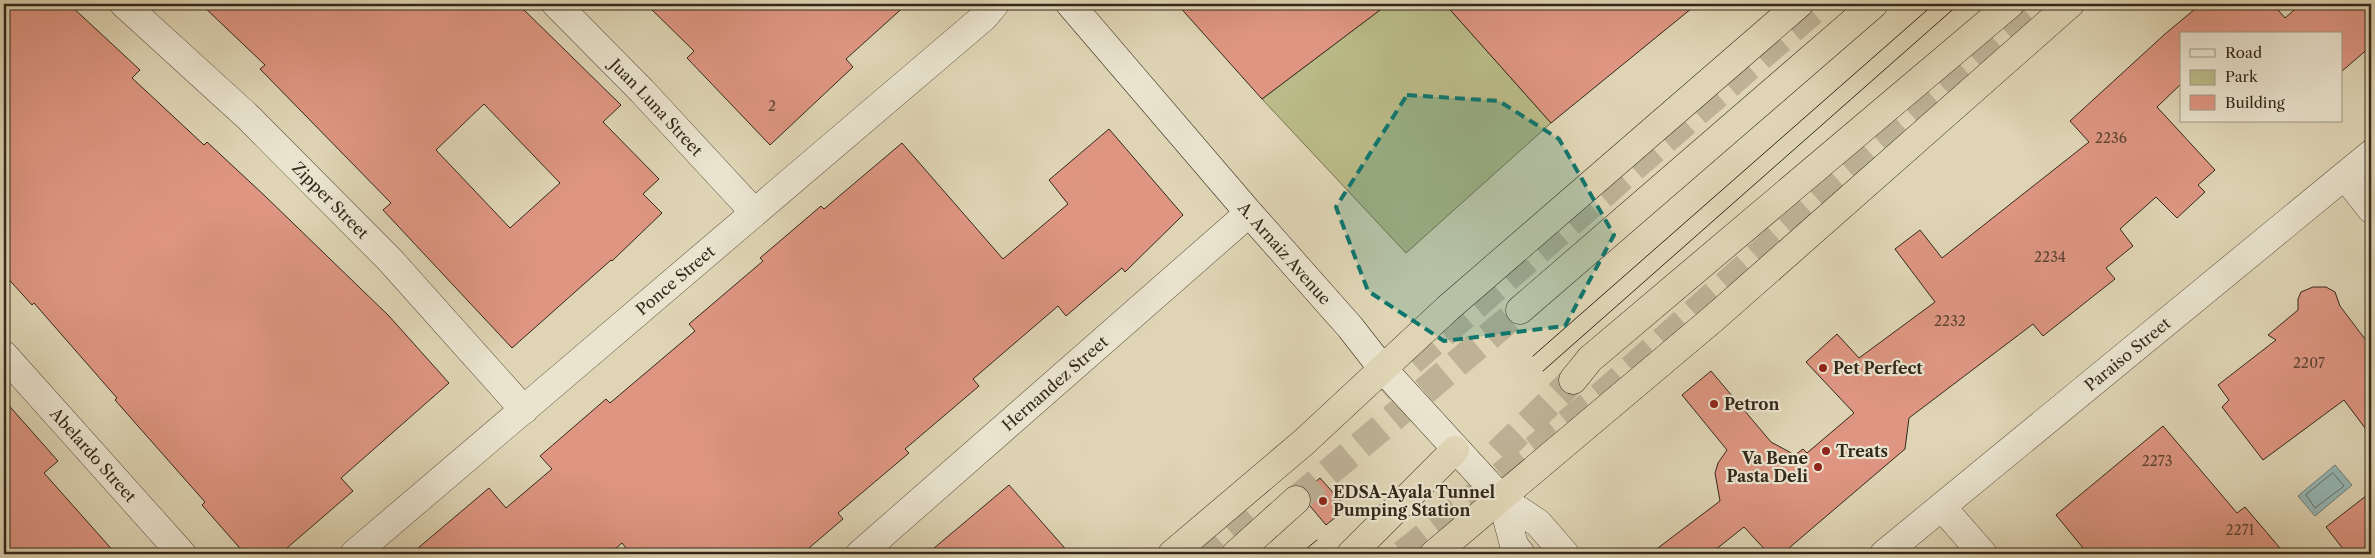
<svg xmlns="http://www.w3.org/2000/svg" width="2375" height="558" font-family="'Libre Caslon Text',serif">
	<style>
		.green { fill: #babb88; stroke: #767251 }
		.water { fill: #96b7b6; stroke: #6e7e78 }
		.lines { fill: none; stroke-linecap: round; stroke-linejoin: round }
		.shore { stroke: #647068; stroke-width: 1 }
		.building { fill: #de9682; stroke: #33281a; fill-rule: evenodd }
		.trunk-tunnel { stroke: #bdb296; stroke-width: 28; stroke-dasharray: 28 14; stroke-linecap: butt }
		.minor-casing { stroke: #5e5341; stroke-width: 29 }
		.tertiary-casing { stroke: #5e5341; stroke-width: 29 }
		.secondary-casing { stroke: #33281a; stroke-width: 29 }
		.trunk-casing { stroke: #33281a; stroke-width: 29 }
		.minor { stroke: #eae4cf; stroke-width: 28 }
		.tertiary { stroke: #eae4cf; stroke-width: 28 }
		.secondary { stroke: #eae4cf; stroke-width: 28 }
		.trunk { stroke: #dfd5b5; stroke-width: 28 }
		.tram { stroke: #33281a; stroke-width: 1 }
		.marked { fill: #0f766e; fill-opacity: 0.2; stroke: #0f766e; stroke-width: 4; stroke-dasharray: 10 6; stroke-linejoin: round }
		.poi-dot { fill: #8f2418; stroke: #eae4cf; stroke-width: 2 }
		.labels { text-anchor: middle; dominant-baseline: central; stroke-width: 4.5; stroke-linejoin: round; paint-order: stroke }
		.number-label { font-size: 14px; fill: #5e4434 }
		.street-label { font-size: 16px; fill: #33281a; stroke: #eae4cf }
		.poi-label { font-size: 16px; font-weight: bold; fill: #33281a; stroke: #eae4cf; text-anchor: start }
	</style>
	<rect width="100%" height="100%" fill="#dfd5b5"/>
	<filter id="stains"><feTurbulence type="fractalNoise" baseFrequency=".004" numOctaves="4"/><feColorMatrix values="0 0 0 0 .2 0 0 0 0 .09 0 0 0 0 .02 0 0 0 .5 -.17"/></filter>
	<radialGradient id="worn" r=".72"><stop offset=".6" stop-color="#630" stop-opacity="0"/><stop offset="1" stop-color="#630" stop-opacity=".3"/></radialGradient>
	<!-- green -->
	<path class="green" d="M1388,4H1445L1551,123L1406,253L1262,99Z"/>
	<!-- water -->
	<path class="water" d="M2335,465L2352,485L2315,516L2298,496Z"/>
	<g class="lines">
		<!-- shore -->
		<path class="shore" d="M2333,473L2344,486L2315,508L2306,495Z"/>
	</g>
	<!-- building -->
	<path class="building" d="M4,4H69L140,70L132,78L204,145L207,142L265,196L389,316L449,383L341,478L353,491L280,554H245L202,505L205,502L115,400L117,398L34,303L32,305L4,274Z
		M201,4H518L621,105L603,122L659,179L643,194L662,213L612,261L611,260L512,348L383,210L391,203L260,69L265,65ZM484,104L560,183L510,228L436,150Z
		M646,4H907L846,59L853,67L770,145L687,58L694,51Z
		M1177,4H1388L1262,99Z
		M1445,4H1697L1551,123Z
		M2201,4H2273L2285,18L2301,4H2371V46L2341,72V34H2181V84L2157,107L2215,170L2198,185L2205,192L2177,218L2156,197L2120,229L2133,246L2106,268L2115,279L2043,336L2033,324L1909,418L1905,449L1782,554H1769L1744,527L1710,554H1650L1720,501L1715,473L1718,463L1727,450L1682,395L1711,371L1771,442L1795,455L1803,449L1807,453L1854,413L1806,362L1837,334L1859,358L1935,302L1895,249L1920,230L1942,258L2089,142L2070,121L2165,34Z
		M1109,129L1183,215L1125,272L1122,268L1066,316L1058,306L973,379L979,386L905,449L909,453L838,513L843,519L802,554H631L622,543L609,554H411L489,488L506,508L552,469L540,456L606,399L610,403L695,331L689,324L763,261L760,258L821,206L824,209L902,143L1003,259L1068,204L1049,180Z
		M2313,287H2326L2335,292L2340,306L2371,347V436L2344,400L2263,460L2222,407L2229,400L2218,385L2276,340L2268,335L2298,310V299L2301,292Z
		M4,400L58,461L44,473L116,554H4Z
		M2163,426L2237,513L2245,507L2285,554H2088L2056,515Z
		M1320,478L1347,508L1326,525L1310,506L1311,497L1307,489Z
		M1009,485L1070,554H927Z
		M2371,492V554H2347L2326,527Z"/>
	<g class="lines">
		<!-- trunk-tunnel -->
		<path class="trunk-tunnel" d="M1380,389L1821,4
			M1468,482L1573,380
			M1296,500L1520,310
			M1194,554L1245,509
			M1403,554L1602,395L2040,4"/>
		<!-- minor casing -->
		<g class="minor-casing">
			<g id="minor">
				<path id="s1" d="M124,4L248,117L390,260L524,410"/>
				<path id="s2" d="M556,4L642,91L754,212"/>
				<path d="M2345,176L2371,209"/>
				<path id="s3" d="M4,355L182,554"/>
				<path d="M1942,507L1983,554"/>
				<path id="s4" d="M354,554L984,17L995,4"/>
				<path id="s5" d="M860,554L1249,213"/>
				<path id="s6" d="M1884,554L2371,154"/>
			</g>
		</g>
		<!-- tertiary casing -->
		<g class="tertiary-casing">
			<path id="tertiary" d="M1502,499L1538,523L1565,554
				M1502,499L1514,545L1521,554"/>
		</g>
		<!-- secondary casing -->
		<g class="secondary-casing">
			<g id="secondary">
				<path id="s7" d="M1070,4L1249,213L1350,327L1382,368L1502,499"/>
			</g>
		</g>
		<!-- trunk casing -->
		<g class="trunk-casing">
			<path id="trunk" d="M1520,310L1874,4
				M1573,380L1590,359L2010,4
				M1172,554L1304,442L1448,308L1799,4
				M1236,554L1296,500
				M1351,554L1455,450
				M1434,554L1714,318L2070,4"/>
		</g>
		<!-- minor -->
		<use href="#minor" class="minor"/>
		<!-- tertiary -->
		<use href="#tertiary" class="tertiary"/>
		<!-- secondary -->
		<use href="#secondary" class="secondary"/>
		<!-- trunk -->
		<use href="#trunk" class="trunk"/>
		<!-- tram -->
		<path class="tram" d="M1533,356L1934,4
			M1543,371L1959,4
			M1300,554L1317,540"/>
	</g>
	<!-- marked area -->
	<path class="marked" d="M1407,95L1499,101L1559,139L1614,235L1565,326L1444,341L1368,291L1336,207Z"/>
	<!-- markers -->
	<g class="poi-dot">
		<circle cx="1823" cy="368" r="5"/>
		<circle cx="1714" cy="404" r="5"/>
		<circle cx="1826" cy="451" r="5"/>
		<circle cx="1818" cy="467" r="5"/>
		<circle cx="1323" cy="501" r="5"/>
	</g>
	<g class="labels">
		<!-- number labels -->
		<g class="number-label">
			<text x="772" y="106">2</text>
			<text x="2111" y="138">2236</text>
			<text x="2050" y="257">2234</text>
			<text x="1950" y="321">2232</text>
			<text x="2309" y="363">2207</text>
			<text x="2157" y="461">2273</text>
			<text x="2240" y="530">2271</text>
		</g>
		<!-- street labels -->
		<g class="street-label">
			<text stroke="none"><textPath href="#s2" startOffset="144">Juan Luna Street</textPath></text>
			<text stroke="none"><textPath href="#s1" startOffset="285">Zipper Street</textPath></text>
			<text stroke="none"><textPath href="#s7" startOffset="329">A. Arnaiz Avenue</textPath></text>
			<text stroke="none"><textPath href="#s4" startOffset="422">Ponce Street</textPath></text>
			<text stroke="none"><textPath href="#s6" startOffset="315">Paraiso Street</textPath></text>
			<text stroke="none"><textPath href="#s5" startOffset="259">Hernandez Street</textPath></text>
			<text stroke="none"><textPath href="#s3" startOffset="134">Abelardo Street</textPath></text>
		</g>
		<!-- poi labels -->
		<g class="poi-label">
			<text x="1833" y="368">Pet Perfect</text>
			<text x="1724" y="404">Petron</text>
			<text x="1836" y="451">Treats</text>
			<text x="1808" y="458" text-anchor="end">Va Bene<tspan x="1808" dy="18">Pasta Deli</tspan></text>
			<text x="1333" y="492">EDSA-Ayala Tunnel<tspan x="1333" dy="18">Pumping Station</tspan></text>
		</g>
	</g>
	<!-- margin -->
	<rect width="2375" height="558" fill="none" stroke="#dfd5b5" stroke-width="20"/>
	<rect x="5" y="5" width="2365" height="548" fill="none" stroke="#33281a" stroke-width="2.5"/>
	<rect x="10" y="10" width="2355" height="538" fill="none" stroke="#33281a"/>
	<!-- legend -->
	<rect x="2180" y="32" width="162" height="90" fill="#eae4cf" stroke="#a19987"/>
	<rect x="2190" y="49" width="25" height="8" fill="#eae4cf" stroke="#a19987"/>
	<text x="2225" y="58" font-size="15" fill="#33281a">Road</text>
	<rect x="2190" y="70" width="25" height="15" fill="#babb88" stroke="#a19987"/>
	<text x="2225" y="82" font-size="15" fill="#33281a">Park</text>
	<rect x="2190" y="95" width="25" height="15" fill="#de9682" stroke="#a19987"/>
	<text x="2225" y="108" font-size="15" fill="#33281a">Building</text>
	<rect width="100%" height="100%" filter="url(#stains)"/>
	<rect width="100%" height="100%" fill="url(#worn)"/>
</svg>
